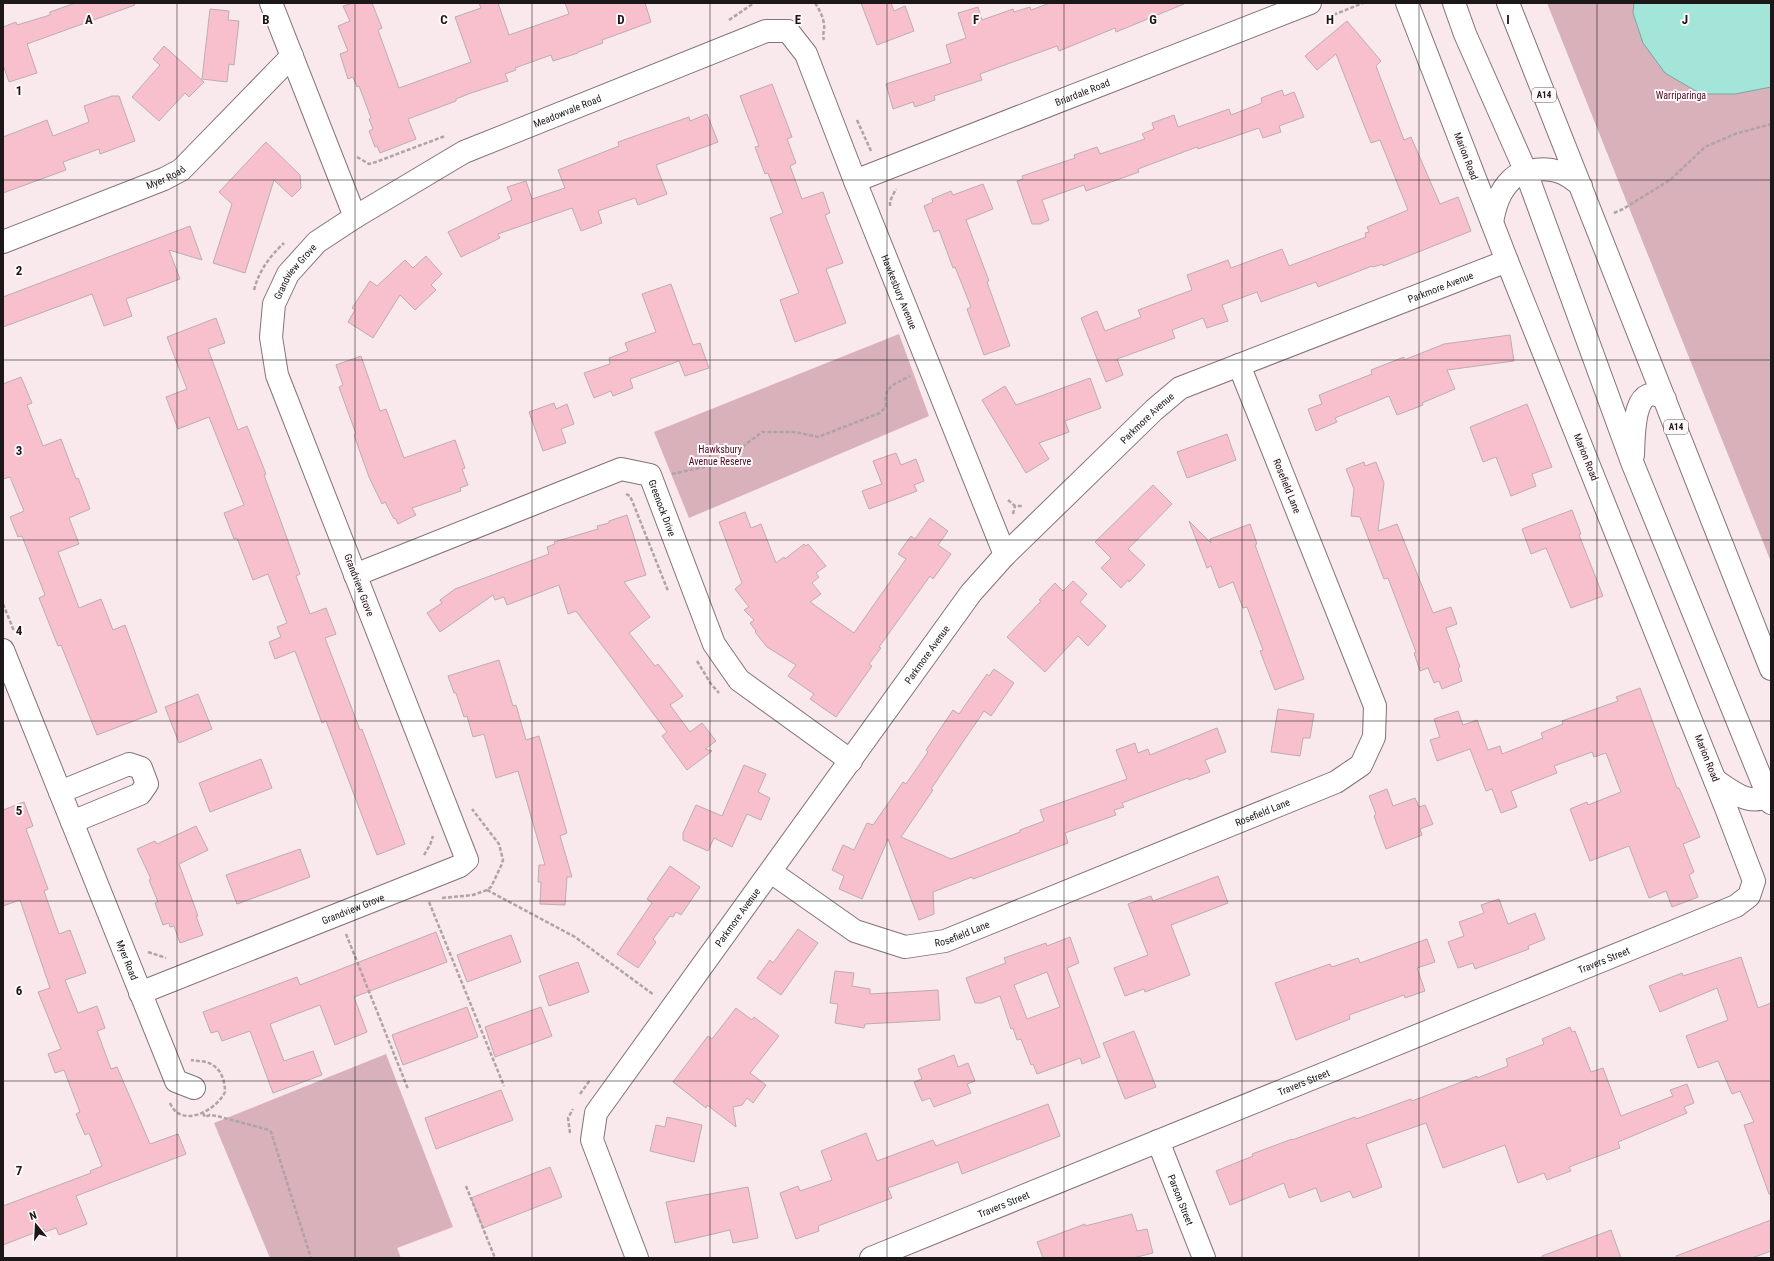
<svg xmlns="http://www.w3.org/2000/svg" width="1774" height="1261" font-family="'Roboto Condensed',sans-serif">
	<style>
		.green { fill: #d8b1ba }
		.water { fill: #a4e5d9; stroke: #7ba79f }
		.building { fill: #f8bfcd; stroke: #bdadb1; fill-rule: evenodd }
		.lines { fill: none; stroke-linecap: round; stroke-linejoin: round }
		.minor-casing { stroke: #837477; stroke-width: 24 }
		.major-casing { stroke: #837477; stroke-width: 24 }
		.path { stroke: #b0a3a6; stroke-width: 2.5; stroke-dasharray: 4 2; stroke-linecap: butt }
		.minor { stroke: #fff; stroke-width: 22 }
		.major { stroke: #fff; stroke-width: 22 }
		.grid { fill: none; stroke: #1c1718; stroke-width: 1; stroke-opacity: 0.55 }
		.labels { text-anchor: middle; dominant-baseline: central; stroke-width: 4; stroke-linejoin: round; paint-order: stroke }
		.shield { fill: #fff8fa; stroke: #605a5c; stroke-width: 1 }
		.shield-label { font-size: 9px; font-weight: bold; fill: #1c1718 }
		.street-label { font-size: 10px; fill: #1c1718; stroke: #fff8fa }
		.park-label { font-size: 10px; fill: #4d0c26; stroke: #fff8fa }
		.grid-label { font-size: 13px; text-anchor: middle; font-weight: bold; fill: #1c1718; stroke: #fff8fa; stroke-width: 4; stroke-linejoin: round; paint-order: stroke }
	</style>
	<rect width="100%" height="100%" fill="#f9e8ec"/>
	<!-- green -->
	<path class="green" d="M1547,3H1771V562Z
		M899,334L929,416L689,518L654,432Z
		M386,1054L453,1227L397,1248L401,1258H270L214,1123Z"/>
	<!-- water -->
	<path class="water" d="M1634,3H1771V87L1735,94H1701L1665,73L1643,43L1633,13Z"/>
	<!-- building -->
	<path class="building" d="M75,3H134L135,5L27,44L37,73L9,82L3,65V27L16,22L17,25L50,15V12Z
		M353,3H372L382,28L378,30L399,88L471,62L455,17L481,8L479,3H498L509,35L569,14L565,3H645L651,22L602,40L603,43L578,52V53L553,61L551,55L515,68L516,70L505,74L508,81L471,93L456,99V101L408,119L416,139L380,153L377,146L375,147L369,131L373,129L369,119L371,118L359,86L357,87L353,77L348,79L340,54L348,51L338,26L350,21L343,6Z
		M861,3H891L894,11L905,6L914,31L877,45Z
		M1050,3H1184V4L1116,32L1115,28L1059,51L1057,46L980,74L982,80L934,96L935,100L915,107L913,102L893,109L886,84L951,63L946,45L966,38L958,13L978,7L982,20L1013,9L1014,12L1030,7L1031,10Z
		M210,9L229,11L228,20L239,21L234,65L229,64L227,82L202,79Z
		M1347,21L1381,61L1376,66L1404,140L1411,137L1440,204L1458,197L1471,231L1383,266V264L1373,267L1372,266L1318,287L1316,282L1261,302L1257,292L1222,305L1228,321L1207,328L1203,318L1172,330L1175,338L1117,359L1123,375L1106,382L1081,318L1097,311L1105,331L1141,317L1138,310L1192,290L1187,275L1228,260L1231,268L1282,249L1289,266L1366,237L1365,233L1369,232L1367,227L1408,210L1380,140L1371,143L1336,54L1317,70L1305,56Z
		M164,46L204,82L189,97L185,93L159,121L132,97L160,65L153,59Z
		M772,84L792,137L787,139L796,163L790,166L802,199L823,192L830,213L825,215L843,263L826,269L846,323L795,342L780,300L799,293L770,218L783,213L768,173L765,174L755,147L759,146L740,96Z
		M1282,90L1284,96L1294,92L1304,117L1279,126L1281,132L1263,138L1259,128L1198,149L1197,147L1138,169L1139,172L1086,191L1084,185L1042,200L1049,220L1040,224H1032L1017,181L1023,179L1022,176L1075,158L1074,155L1097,147L1100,154L1145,139L1142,134L1154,129L1152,123L1174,115L1178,127L1229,109L1231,115L1262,103L1261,98Z
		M112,96H119L135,141L100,154L99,149L63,162L66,170L3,193V137L47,120L53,136L89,122L84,106Z
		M707,114L718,142L656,165L667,194L638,205L635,198L598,211L602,223L581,231L572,208L498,234L500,238L461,257L448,232L512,200L507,187L526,181L532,199L565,188L558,170L619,146L618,142L689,117L690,121Z
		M266,142L300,175L301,188L292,197L274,180L245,273L213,263L232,204L219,192Z
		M983,184L993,209L966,220L989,281L987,282L1010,346L984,355L967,309L971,307L955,267L953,268L939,230L934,232L924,206L933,202L932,199L951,191L953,195Z
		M190,226L202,260L169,250L180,279L126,299L132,316L104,326L92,294L3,327V297Z
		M426,256L442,274L431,285L436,290L415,310L400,295L373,338L348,322L355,310L352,308L370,281L377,286L405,260L413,268Z
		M671,284L693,345L700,343L709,368L685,376L679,361L630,379L633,388L613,396L611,391L594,398L584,373L610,364L609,358L628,351L625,343L656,332L642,294Z
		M216,318L225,343L208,349L238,430L247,426L266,474L264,475L300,574L296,576L310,614L326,608L336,634L325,638L360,730L362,729L405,844L377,855L326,721L322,723L295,651L275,659L269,642L281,637L277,627L287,623L268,574L253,580L237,538L234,539L224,513L244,505L209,417L178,429L166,397L187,389L167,337Z
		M1510,335L1514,361L1447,370L1455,389L1422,403L1423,405L1397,415L1389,396L1335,418L1337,422L1316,431L1308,409L1322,404L1319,395L1372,374L1371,370L1404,357V360L1444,344Z
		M361,356L380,411L386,409L404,458L455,440L465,468L462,469L468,485L460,488L461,491L412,508L416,515L398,524L395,518L394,519L385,502L382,504L369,477L354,435L356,434L339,387L343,385L336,365Z
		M21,377L32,403L27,405L43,446L61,439L76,479L78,478L90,509L69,518L79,544L58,552L79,608L101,599L113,630L125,625L157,712L97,735L61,645L58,646L39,598L45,595L22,536L18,537L10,517L24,511L10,477L3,479V384Z
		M1090,378L1101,408L1065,421L1069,432L1039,443L1049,459L1026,473L982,400L1005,386L1016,405Z
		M554,403L556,409L567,404L574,424L561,429L566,443L543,451L529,412Z
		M1527,404L1552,467L1532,474L1536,486L1511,496L1496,457L1483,462L1470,427Z
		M1227,434L1236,460L1187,478L1177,452Z
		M896,453L901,465L916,459L924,481L914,485L917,491L869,509L862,491L882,484L873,461Z
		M1364,462L1365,466L1376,462L1384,483L1378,531L1397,524L1433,613L1451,607L1457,624L1446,628L1460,667L1458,668L1462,681L1442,689L1439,681L1434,683L1428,668L1420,671L1414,653L1416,652L1388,578L1384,579L1360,517L1351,516L1354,489L1346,469Z
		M1153,485L1172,504L1128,549L1145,565L1129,582L1128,580L1121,588L1101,568L1111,558L1095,542Z
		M1572,510L1581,534L1579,535L1603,596L1571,608L1546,548L1531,554L1522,529Z
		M745,512L751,528L761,524L776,563L784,557L785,559L804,544L806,546L808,544L826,566L816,573L819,577L812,583L821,594L810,602L854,633L906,559L898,554L911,536L915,539L930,518L948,531L938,545L951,554L933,579L930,576L879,647L881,648L869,664L872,666L836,717L810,699L814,694L788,676L796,665L767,647L755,632L756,631L750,623L754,620L744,610L749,607L735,589L742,583L719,522Z
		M627,515L646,575L624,582L650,617L629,633L655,666L658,664L683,696L670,705L690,732L702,723L716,741L705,749L712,751L687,770L662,736L667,732L614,661L576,611L568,614L559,585L507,605L504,597L495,600L493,595L440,632L427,613L442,603L440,600L455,589L549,554L547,547L555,544L554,542L598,529L597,526L609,523V521Z
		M1189,521L1211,543L1210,539L1250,524L1257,544L1255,545L1304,679L1275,690L1260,651L1263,650L1247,607L1243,608L1233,582L1219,588L1211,566L1207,568Z
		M1073,581L1087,594L1080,602L1106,626L1088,646L1078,636L1045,672L1007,637L1041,601L1039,600L1055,583L1063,591Z
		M499,660L513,706L516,705L526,740L539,736L567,833L560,836L572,877H567L565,905L540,904L541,882H538L539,865H545L518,771L496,778L484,734L473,737L467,716L464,717L456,693H454L448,676Z
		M994,669L1014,683L991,716L984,711L931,789L933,790L901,837L951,859L1020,832V830L1044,821L1040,810L1127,779L1116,750L1135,743L1138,753L1148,749L1150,755L1217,728L1226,752L1205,760L1210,772L1189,780L1188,778L1122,803L1124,807L1114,810L1116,815L1065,833L1068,843L973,879L972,877L933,892L934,914L919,920L888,839L862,899L839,889L844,876L832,870L843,845L854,850L867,823L873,825L903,782L906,784L928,752L926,750L953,710L959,714L987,674L989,676Z
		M1640,688L1677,788H1679L1700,837L1683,844L1694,872L1689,875L1698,897L1672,907L1666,891L1649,898L1629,846L1590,861L1570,809L1587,802L1588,805L1621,792L1606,753L1594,757L1592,752L1554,766L1557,773L1511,791L1517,807L1501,813L1492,789L1486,791L1470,749L1437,761L1430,740L1440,737L1434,719L1458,711L1463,725L1477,720L1488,750L1500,746L1502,754L1543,738L1541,733L1563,724L1562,721L1618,701L1616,697Z
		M198,694L212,729L179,743L165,707Z
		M1278,709L1314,714L1310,738H1303L1300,756L1271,752Z
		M261,759L272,788L210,812L199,783Z
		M744,765L766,774L758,792L770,798L761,820L747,814L732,847L714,838L708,851L683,840V833L696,805L722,816Z
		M1387,789L1393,806L1415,798L1419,807L1425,805L1433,824L1420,829L1422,835L1386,849L1374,816L1376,814L1369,796Z
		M24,802L33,826L26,829L48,889L44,891L59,934L70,930L86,973L65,980L78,1013L97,1006L105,1028L97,1031L111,1069L117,1067L150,1144L178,1134L186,1154L76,1196L87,1224L59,1235L56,1228L45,1232L44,1229L3,1245V1206L91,1173L90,1171L102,1166L89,1133L85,1135L76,1114L80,1112L64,1070L55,1073L48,1054L61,1049L38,992L50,988L20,900L3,906V810Z
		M196,826L208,850L179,864L198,916H196L203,935L180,943L174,926L170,927L169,923L163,925L155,903L158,902L149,880L151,879L137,849L155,841L157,844Z
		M300,849L310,877L237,904L226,875Z
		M670,866L700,887L681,915L676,912L673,917L670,916L653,939L656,942L638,968L617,954L652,903L647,899Z
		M1218,876L1228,903L1171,925L1190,975L1145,992L1144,989L1125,996L1114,968L1148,955L1128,904L1151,896L1153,901Z
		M1499,899L1508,924L1535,913L1545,939L1528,946L1529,949L1475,969L1473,963L1458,968L1448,942L1464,936L1459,922L1484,913L1481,905Z
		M798,929L818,943L781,995L757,978L770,960L773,963Z
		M436,932L447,962L354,997L367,1032L335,1045L320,1005L270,1024L284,1061L313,1051L322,1075L273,1093L250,1031L222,1041L218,1031L211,1033L203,1012L297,977L300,985Z
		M511,935L521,962L467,982L457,955Z
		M1070,937L1079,963L1067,968L1100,1057L1082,1064L1080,1058L1037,1074L1033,1064L1031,1065L1021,1039L1017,1040L1013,1028L1011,1029L1000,996L982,1003H975L966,978L1006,963L1004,958L1046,943L1047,946ZM1047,972L1060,1007L1027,1019L1014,985Z
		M1427,939L1435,962L1417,968L1425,991L1405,998L1404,995L1349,1015L1350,1019L1296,1040L1275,983L1330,964L1332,967L1358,958L1360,963Z
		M1741,957L1758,1008L1771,1003V1194H1769L1744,1125L1754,1122L1740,1091L1732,1094L1718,1061L1698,1068L1686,1036L1728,1020L1717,988L1660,1012L1649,986L1682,973L1683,976Z
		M578,962L589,992L549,1006L539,976Z
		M835,971L854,973L852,986L870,989V994L938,990L940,1020L865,1024L864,1028L835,1023L838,1004L830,1003Z
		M467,1007L478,1037L403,1065L392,1035Z
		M541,1007L552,1036L495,1057L485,1027Z
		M736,1008L752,1020L754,1017L779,1036L750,1073L766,1085L753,1103L747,1098L742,1105L733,1107L736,1127L707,1105L706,1108L673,1082L708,1036L712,1039Z
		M1570,1027L1572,1032L1575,1031L1591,1072L1603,1068L1621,1116L1673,1096L1670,1090L1687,1084L1694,1103L1684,1107L1687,1113L1618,1142L1620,1148L1569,1167L1571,1171L1547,1180L1544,1173L1518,1183L1505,1145L1443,1168L1426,1123L1366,1144L1382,1187L1353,1198L1350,1191L1321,1202L1316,1188L1289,1198L1284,1183L1230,1205L1216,1171L1253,1156L1252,1154L1292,1139V1140L1355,1117L1356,1119L1411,1099L1412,1101L1477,1076V1078L1508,1066L1506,1059L1544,1044L1542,1039Z
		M1134,1031L1156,1087L1125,1099L1103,1043Z
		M954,1055L958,1067L968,1063L975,1081L967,1084L971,1093L934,1107L930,1098L922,1101L914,1082L922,1079L918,1069Z
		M501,1090L513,1120L436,1149L425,1118Z
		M1048,1104L1060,1136L962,1174L958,1162L888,1188L892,1198L818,1226L819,1231L796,1239L780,1193L798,1186L800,1191L832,1180L821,1151L866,1133L877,1161L933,1140L936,1146Z
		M667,1117L702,1125L694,1162L650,1151L656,1125L665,1127Z
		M550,1167L562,1197L483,1228L471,1198Z
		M748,1187L758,1238L733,1243L730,1230L675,1243L666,1202Z
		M1132,1214L1137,1231L1147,1229L1153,1253L1133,1258H1043L1037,1242L1085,1224V1226Z
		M1771,1220V1251L1752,1258H1676V1256Z
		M1611,1230L1621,1258H1542V1256Z"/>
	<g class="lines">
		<!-- minor casing -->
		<g class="minor-casing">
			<g id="minor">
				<path id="s1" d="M855,181L1310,3"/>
				<path id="s2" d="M355,217L464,152L766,31H788L806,54L855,181L1005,555"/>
				<path id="s3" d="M3,242L164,179L181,170L292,56"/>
				<path id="s4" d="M355,575L621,469L650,475L714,644L739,680L851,761"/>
				<path id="s5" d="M3,650L176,1081L194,1088"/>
				<path d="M60,792L129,764L141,768L147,784L140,794L72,822"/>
				<path id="s6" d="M771,872L855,931L905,947L945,941L1336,782L1361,765L1374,737L1375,706L1239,365"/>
				<path id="s7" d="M140,993L460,866L467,860L277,375L271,337L274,304L288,274L317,242L355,217L271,3"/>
				<path id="s8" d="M1158,1141L1204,1258"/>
				<path id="s9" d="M637,1258L592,1140L596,1113L971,593L1005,555L1154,410L1180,388L1507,261"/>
				<path id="s10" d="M871,1258L1736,906L1749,896L1754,881L1726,808L1507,261L1407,3"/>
			</g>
		</g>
		<!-- major casing -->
		<g class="major-casing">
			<path id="major" d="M1454,3L1465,34L1526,172L1632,462L1771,803
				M1508,3L1771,669
				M1492,222C1495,206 1499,192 1511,180C1516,174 1523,173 1530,171C1551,166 1566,172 1581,186
				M1633,455C1634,437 1632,378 1665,399
				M1715,780C1733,792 1749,807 1771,795"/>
		</g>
		<!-- path -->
		<path class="path" d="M815,3C819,9 823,16 824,24C825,30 822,34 824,40
			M1328,17L1363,3
			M729,20L754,3
			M857,120L871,151
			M357,157L369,164L376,162L445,136
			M890,206V201L896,189
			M1614,213L1623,209L1670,180L1705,147L1735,134L1771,124
			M254,290C259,271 269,257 284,243
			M672,474L713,465L734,458L746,444L762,432H795L818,437L880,413L886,406C883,386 894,385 910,376
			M626,494L630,496L633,503L668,591
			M1008,500L1015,506H1023
			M1013,514L1015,506
			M3,604L14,631
			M697,661L711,684L719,693
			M424,855L430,845L433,836
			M487,890L575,937L654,995
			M442,898L473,895L487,890L491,887L501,866L503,860L499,844L472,809
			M429,902L504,1086
			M346,934L408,1089
			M148,952L166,958
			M580,1094L590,1080
			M170,1103C181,1129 216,1111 225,1092C225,1079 220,1066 206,1062C201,1061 196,1061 191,1060
			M203,1113L205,1117L210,1115L217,1116L269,1130L271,1132L311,1258
			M570,1133L568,1118L573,1109
			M466,1186L495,1258"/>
		<!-- minor -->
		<use href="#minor" class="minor"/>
		<!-- major -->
		<use href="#major" class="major"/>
	</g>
	<!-- grid -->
	<path class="grid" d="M177,3V1258M355,3V1258M532,3V1258M710,3V1258M887,3V1258M1064,3V1258M1242,3V1258M1419,3V1258M1597,3V1258M3,180H1771M3,360H1771M3,540H1771M3,721H1771M3,901H1771M3,1081H1771"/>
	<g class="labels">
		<!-- shield labels -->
		<g class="shield">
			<rect x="1532" y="88" width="24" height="14" rx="3"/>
			<rect x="1664" y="420" width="24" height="14" rx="3"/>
		</g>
		<g class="shield-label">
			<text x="1544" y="95">A14</text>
			<text x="1676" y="427">A14</text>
		</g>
		<!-- street labels -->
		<g class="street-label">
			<text stroke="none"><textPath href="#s1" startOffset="244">Briardale Road</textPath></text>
			<text stroke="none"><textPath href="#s2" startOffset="238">Meadowvale Road</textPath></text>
			<text transform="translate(1466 156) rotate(69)">Marion Road</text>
			<text stroke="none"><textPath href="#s3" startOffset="175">Myer Road</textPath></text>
			<text stroke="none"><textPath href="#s7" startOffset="985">Grandview Grove</textPath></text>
			<text stroke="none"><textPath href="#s9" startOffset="1367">Parkmore Avenue</textPath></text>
			<text stroke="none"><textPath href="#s2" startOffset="759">Hawkesbury Avenue</textPath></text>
			<text stroke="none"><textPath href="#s9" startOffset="1043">Parkmore Avenue</textPath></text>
			<text transform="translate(1586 457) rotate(68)">Marion Road</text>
			<text transform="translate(1287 486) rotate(68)">Rosefield Lane</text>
			<text stroke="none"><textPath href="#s4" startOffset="351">Greenock Drive</textPath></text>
			<text transform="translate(359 585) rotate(69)">Grandview Grove</text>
			<text stroke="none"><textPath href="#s9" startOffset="719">Parkmore Avenue</textPath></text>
			<text transform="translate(1707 758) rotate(68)">Marion Road</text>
			<text stroke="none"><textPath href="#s6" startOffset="538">Rosefield Lane</textPath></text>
			<text stroke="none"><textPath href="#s7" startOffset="229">Grandview Grove</textPath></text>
			<text stroke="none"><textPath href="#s9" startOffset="395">Parkmore Avenue</textPath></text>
			<text stroke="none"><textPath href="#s6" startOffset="214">Rosefield Lane</textPath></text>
			<text stroke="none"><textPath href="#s10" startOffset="791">Travers Street</textPath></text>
			<text stroke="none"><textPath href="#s5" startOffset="334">Myer Road</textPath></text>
			<text stroke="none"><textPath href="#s10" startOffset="467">Travers Street</textPath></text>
			<text stroke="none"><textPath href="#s8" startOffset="63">Parson Street</textPath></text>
			<text stroke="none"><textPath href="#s10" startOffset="143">Travers Street</textPath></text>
		</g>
		<!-- park labels -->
		<g class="park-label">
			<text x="1681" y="95">Warriparinga</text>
			<text x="720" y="449">Hawksbury<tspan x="720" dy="12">Avenue Reserve</tspan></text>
		</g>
	</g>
	<g class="grid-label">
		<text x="89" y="24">A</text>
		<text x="266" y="24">B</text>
		<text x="444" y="24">C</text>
		<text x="621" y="24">D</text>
		<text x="798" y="24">E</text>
		<text x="976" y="24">F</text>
		<text x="1153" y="24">G</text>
		<text x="1330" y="24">H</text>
		<text x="1508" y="24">I</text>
		<text x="1685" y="24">J</text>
		<text x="19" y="95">1</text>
		<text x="19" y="275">2</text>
		<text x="19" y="455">3</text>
		<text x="19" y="635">4</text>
		<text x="19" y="815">5</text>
		<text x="19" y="995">6</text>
		<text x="19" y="1175">7</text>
	</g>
	<!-- border -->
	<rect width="1774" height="1261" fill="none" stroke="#1c1718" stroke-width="8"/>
	<!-- north arrow -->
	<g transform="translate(36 1225) rotate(342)" stroke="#fff8fa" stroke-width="3" paint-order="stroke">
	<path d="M0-3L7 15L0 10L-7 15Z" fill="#1c1718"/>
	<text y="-6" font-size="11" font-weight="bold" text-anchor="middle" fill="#1c1718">N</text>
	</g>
</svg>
